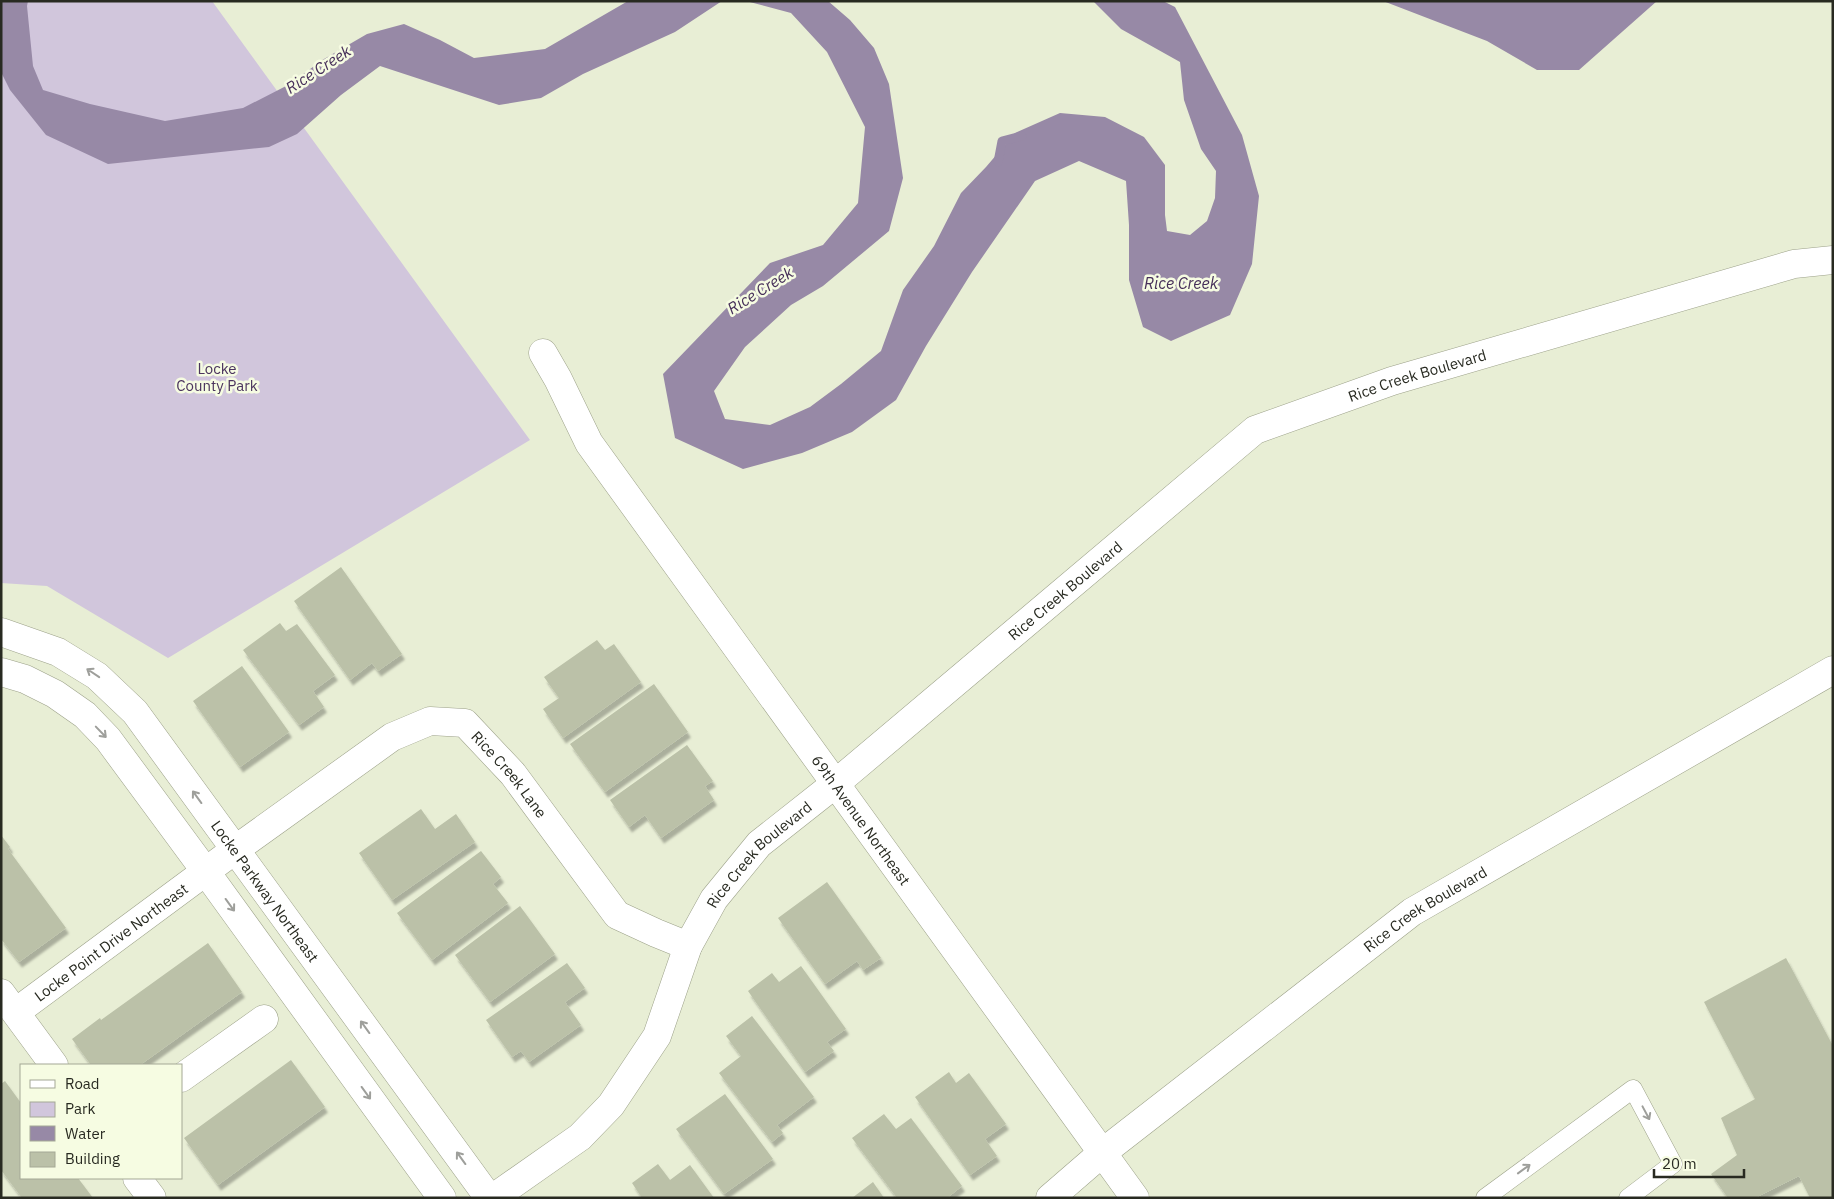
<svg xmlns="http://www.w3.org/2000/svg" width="1834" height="1199" font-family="'IBM Plex Sans',sans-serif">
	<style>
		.green { fill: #d1c6dc }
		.water { fill: #9789a6 }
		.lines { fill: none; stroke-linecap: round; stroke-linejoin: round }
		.stream { stroke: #9789a6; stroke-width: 9 }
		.building { fill: #bbc1a8; filter: url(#shadow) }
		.lane-casing { stroke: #9ca189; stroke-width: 19 }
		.street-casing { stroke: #9ca189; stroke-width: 29 }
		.lane { stroke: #fff; stroke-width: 18 }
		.street { stroke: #fff; stroke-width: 28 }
		.oneway { stroke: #9e9f9b }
		.labels { text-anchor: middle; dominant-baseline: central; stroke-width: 5; stroke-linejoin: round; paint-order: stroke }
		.park-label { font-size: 15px; fill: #4b345e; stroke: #f6fce2 }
		.street-label { font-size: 15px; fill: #282a21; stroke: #f6fce2 }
		.water-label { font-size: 16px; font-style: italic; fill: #462f59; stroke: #f6fce2 }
	</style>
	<defs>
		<filter id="shadow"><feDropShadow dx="3" dy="5.5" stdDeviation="1" flood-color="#0004"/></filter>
	</defs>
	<rect width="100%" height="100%" fill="#e8eed5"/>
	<!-- green -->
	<path class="green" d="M1,1H212L530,440L168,658L47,586L1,583Z"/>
	<!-- water -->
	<path class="water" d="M1,1H28L27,6L33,66L43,90L90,104L165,121L243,108L288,85L324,59L367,34L404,24L440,40L474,58L545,49L628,1H722L675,32L583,74L541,98L499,105L380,66L341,95L297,134L269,147L108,164L46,135L10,90L1,72Z
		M746,1H828L850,20L874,48L889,84L903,178L889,231L823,286L791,305L745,347L714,391L725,419L770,425L810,407L841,384L881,351L903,290L934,246L961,193L986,167L1015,133L1060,113L1105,117L1144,137L1165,165V215L1167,231L1190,235L1207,221L1215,198L1216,171L1201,149L1184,100L1180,62L1121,29L1093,1H1163L1175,7L1242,135L1259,196L1252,264L1230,315L1171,341L1143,327L1129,280V225L1126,181L1079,161L1035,181L972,272L926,346L896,400L852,432L802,453L743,469L675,438L663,374L770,263L823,245L858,203L865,127L827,52L791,13Z
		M1383,1H1657L1579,70H1537L1487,41Z"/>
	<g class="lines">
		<!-- stream -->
		<path class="stream" d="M998,162L1002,141L1022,136"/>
	</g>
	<!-- building -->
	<path class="building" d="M341,567L402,654L378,671L372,663L350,680L294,601Z
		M280,623L286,631L297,624L335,675L313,691L324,707L299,725L243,650Z
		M597,640L605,650L614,644L641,682L563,738L543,709L559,698L544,677Z
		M242,666L289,732L240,767L193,701Z
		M654,684L688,732L605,792L570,744Z
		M687,745L713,781L705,786L714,800L661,838L645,815L629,827L610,800Z
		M421,809L435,829L456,814L475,842L392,900L359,853Z
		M1,835L10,847L8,849L66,928L19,962L1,939Z
		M481,851L501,877L493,884L508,903L432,960L397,913Z
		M827,882L881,958L863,970L857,961L825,984L778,918Z
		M520,906L555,954L490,1002L455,955Z
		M208,943L242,992L140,1065H91L72,1039L100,1018L101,1020Z
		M1786,958L1833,1046V1198H1810L1799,1176L1755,1198H1728L1711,1174L1737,1155L1721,1118L1755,1099L1704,1002Z
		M567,963L585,988L565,1002L581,1025L529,1062L521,1051L512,1057L486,1020Z
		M801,966L846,1029L827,1042L834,1051L805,1072L748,991L772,973L779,982Z
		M752,1016L814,1097L777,1125L783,1133L772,1142L719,1073L741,1056L726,1036Z
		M291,1060L325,1107L218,1185L184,1138Z
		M949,1072L956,1083L969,1073L1006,1124L985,1139L997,1156L970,1175L915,1097Z
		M5,1081L21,1103V1178H78L93,1198H22L1,1170V1084Z
		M725,1094L773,1159L724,1194L676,1129Z
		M884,1114L896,1129L911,1118L962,1186L947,1198H897L852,1138Z
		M658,1164L670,1180L690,1165L714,1198H642L632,1183Z
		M873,1182L884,1198H852Z"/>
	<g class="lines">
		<!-- lane casing -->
		<g class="lane-casing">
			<path id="lane" d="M1485,1198L1633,1089L1673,1164L1628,1198"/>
		</g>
		<!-- street casing -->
		<g class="street-casing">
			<g id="street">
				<path id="s1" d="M543,353L558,379L589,443L1135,1198"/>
				<path id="s2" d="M1,632L58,652L97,676L135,712L489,1198"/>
				<path d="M1,672L25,679L55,694L85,715L108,739L206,872L442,1198"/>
				<path d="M1,993L54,1065"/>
				<path id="s3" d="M16,1012L236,849L392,737L430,721L465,723L513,774L617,915L656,933L688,946"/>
				<path d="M181,1078L264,1019"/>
				<path d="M137,1178L152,1198"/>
				<path id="s4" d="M493,1198L580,1137L611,1105L657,1036L688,946L714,899L759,844L835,784L1255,430L1392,381L1794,264L1833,260"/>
				<path id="s5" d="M1050,1198L1102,1153L1412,912L1833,670"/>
			</g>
		</g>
		<!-- lane -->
		<use href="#lane" class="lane"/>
		<!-- street -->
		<use href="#street" class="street"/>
	</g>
	<!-- one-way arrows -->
	<defs><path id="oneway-shaft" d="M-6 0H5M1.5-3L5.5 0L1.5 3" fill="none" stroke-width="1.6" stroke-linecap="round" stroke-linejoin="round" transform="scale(1.25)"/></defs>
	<g class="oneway">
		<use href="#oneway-shaft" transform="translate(93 673) rotate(-146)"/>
		<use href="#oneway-shaft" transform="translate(101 732) rotate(46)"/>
		<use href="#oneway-shaft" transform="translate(197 797) rotate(-126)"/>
		<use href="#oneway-shaft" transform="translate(230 905) rotate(54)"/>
		<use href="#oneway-shaft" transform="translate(365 1027) rotate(-126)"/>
		<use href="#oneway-shaft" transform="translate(366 1093) rotate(54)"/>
		<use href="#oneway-shaft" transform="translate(1646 1113) rotate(62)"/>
		<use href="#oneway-shaft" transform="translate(461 1158) rotate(-126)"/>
		<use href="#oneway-shaft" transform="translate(1524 1169) rotate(-36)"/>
	</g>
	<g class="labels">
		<!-- park labels -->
		<g class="park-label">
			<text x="217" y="368">Locke<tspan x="217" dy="17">County Park</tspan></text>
		</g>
		<!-- street labels -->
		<g class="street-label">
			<text stroke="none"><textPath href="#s4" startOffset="1271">Rice Creek Boulevard</textPath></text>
			<text stroke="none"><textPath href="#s4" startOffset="851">Rice Creek Boulevard</textPath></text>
			<text stroke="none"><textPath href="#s3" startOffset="610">Rice Creek Lane</textPath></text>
			<text stroke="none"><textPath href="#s1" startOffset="566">69th Avenue Northeast</textPath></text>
			<text stroke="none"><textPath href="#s4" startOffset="446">Rice Creek Boulevard</textPath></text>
			<text stroke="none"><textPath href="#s2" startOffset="380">Locke Parkway Northeast</textPath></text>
			<text stroke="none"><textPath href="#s5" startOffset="474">Rice Creek Boulevard</textPath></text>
			<text stroke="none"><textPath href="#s3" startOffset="118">Locke Point Drive Northeast</textPath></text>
		</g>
		<!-- water labels -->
		<g class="water-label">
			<text transform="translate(318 69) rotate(-33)">Rice Creek</text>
			<text x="1181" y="283">Rice Creek</text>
			<text transform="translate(760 290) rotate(-32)">Rice Creek</text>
		</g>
	</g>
	<!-- border -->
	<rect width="1834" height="1199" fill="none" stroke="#282a21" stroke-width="5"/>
	<!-- legend -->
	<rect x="20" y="1064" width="162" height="115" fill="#f6fce2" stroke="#a4a895"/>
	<rect x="30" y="1080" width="25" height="8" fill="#ffffff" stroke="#a4a895"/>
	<text x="65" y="1089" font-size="15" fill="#282a21">Road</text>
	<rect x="30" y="1102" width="25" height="15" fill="#d1c6dc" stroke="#a4a895"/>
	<text x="65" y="1114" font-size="15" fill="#282a21">Park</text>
	<rect x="30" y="1126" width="25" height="15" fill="#9789a6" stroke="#a4a895"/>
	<text x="65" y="1139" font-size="15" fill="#282a21">Water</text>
	<rect x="30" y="1152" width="25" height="15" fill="#bbc1a8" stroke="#a4a895"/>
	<text x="65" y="1164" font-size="15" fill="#282a21">Building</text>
	<!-- scale -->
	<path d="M1654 1169v8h90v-8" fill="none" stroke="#282a21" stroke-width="2.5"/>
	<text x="1662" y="1169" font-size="15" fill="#282a21" stroke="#f6fce2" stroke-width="4" paint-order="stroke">20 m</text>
</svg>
